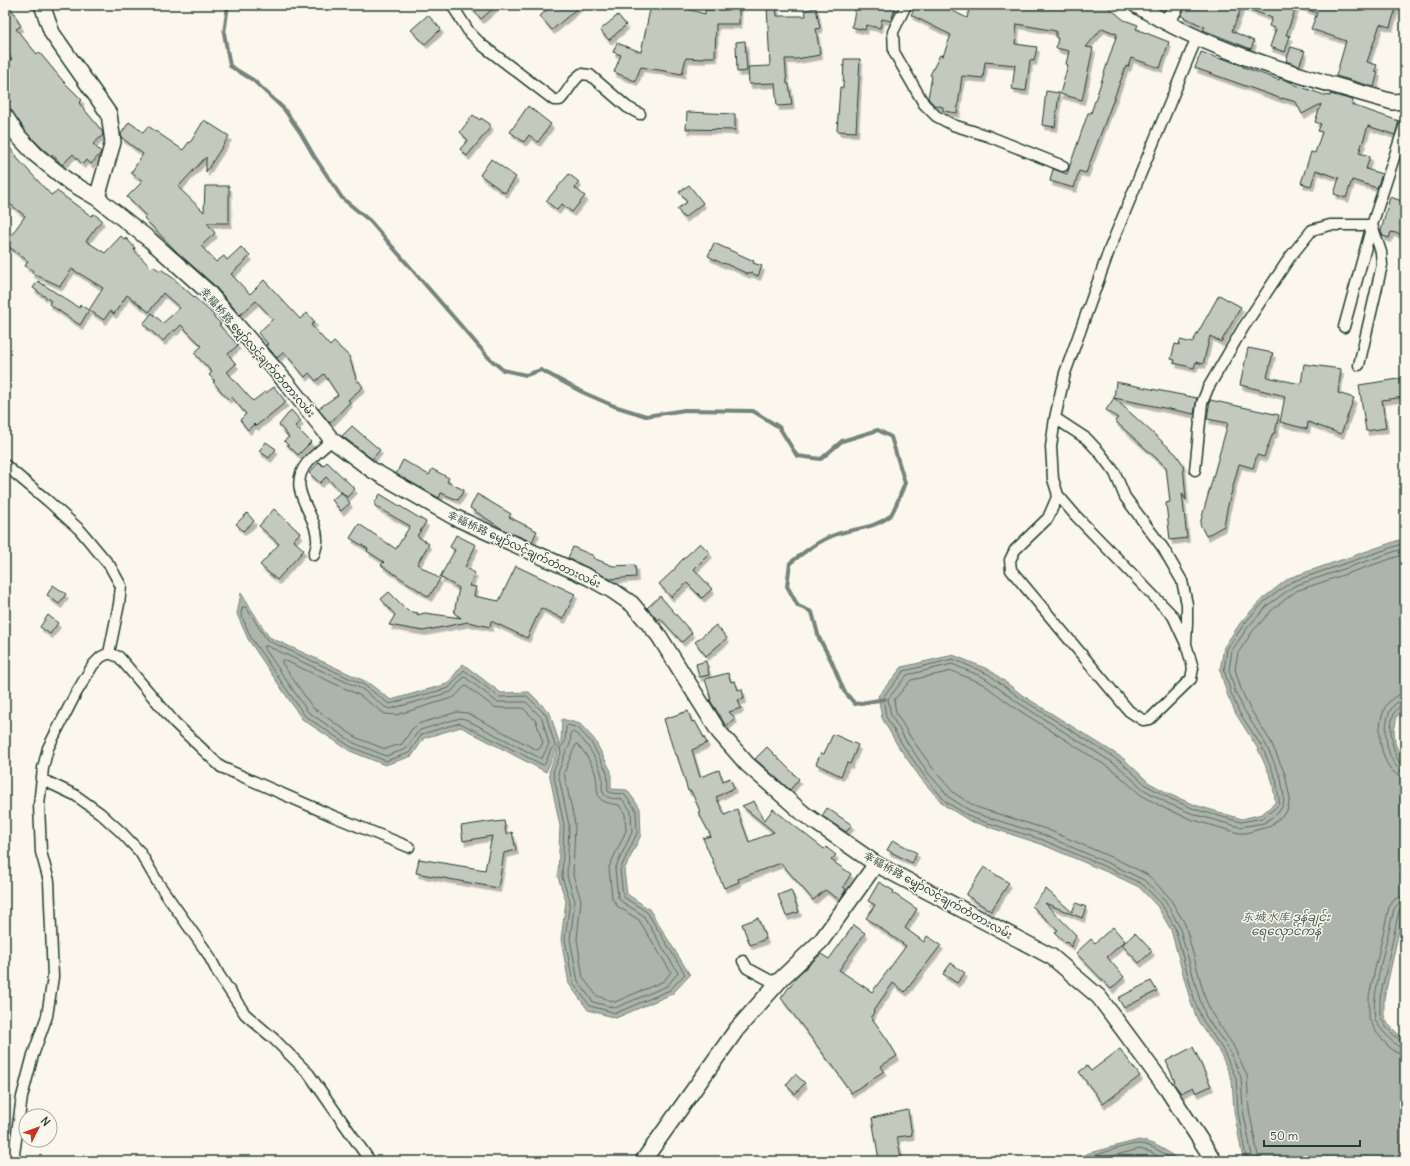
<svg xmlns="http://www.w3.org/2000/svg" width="1410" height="1166" font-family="Delius,'LXGW WenKai TC','Noto Sans Myanmar',sans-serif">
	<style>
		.water { fill: #adb4aa; stroke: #74847b }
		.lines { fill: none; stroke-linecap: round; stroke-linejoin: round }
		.shore { stroke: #586d63; stroke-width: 1 }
		.stream { stroke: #74847b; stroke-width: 4 }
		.building { fill: #c4c9be; stroke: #1f3d34; filter: url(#shadow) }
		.street-casing { stroke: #1f3d34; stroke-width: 13 }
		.secondary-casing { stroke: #1f3d34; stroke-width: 18 }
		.street { stroke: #fbf7ec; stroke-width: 10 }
		.secondary { stroke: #fbf7ec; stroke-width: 15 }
		.labels { text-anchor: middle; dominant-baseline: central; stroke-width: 3; stroke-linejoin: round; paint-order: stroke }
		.street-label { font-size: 11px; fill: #1f3d34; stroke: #fbf7ec }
		.water-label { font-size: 12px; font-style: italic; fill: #425b52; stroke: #fbf7ec }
	</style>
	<defs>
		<filter id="shadow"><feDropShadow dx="2.5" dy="4.5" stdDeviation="0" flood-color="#0004"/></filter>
	</defs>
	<rect width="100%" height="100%" fill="#fbf7ec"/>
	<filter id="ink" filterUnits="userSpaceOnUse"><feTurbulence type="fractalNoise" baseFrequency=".025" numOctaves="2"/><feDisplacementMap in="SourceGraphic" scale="8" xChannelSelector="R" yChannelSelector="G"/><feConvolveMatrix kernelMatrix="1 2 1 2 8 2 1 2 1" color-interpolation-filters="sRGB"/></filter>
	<g filter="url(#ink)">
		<!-- water -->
		<path class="water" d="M1405,538V707L1397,716L1394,731L1395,743L1405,767V903L1384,999V1016L1388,1024L1405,1041V1161H1245L1242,1154L1234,1111L1232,1080L1220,1052L1198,1021L1191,1003L1171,930L1157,906L1139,887L1114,875L1041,844L970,821L944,805L922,780L898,746L882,718L878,696L902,667L953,655L990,670L1022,695L1124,759L1148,782L1173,796L1198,806L1242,819L1262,814L1275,803V799L1272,780L1258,749L1236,714L1227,694L1220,670L1224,647L1241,622L1262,599L1289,578Z
			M241,593L269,637L367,682L391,700L447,684L463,664L501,693L529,692L550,713L559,743L546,772L461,727L424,738L412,756L385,765L350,751L302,719L248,639L237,614Z
			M562,719L580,724L594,739L611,771V789L627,790L640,808L641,835L624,870L627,894L649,909L690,975L672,994L616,1018L588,1010L569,984L561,939L566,901L558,877L560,826L549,772L561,741Z
			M1139,1140C1156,1144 1166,1149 1179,1161H1074L1089,1153Z"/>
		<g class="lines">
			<!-- shore -->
			<path class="shore" d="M243,607H246L267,640L364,685L389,704L449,688L464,670L499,697L527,696L546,715L555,746L551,749L545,764L543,765L460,723L422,734L409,753L386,761L351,747L305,716L251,638L241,614Z
				M265,646H267L362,689L385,707L390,709L451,692L463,678L465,677L497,702H526L542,718L549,744L542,758H540L465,719L460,718L420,730L417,733L406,749L386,756L354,743L308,712L265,649Z
				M284,660L359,695L385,714L396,715L452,698C458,696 461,688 466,686L494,707L501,708H523L536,721L543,743L539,749L537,750L467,713L457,712L418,724L412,729L402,744L385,749L357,738L313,708L282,663V661Z
				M1405,694C1368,695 1375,776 1405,777
				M1405,700C1376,701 1383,770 1405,771
				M1405,705C1383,707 1391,755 1402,766H1405
				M568,725L578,728L591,742L607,772L608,791L611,793L624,794L636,810L637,833L620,870L623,895L625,898L647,912L685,974L670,990L616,1013L590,1006L573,983L565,939L570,901L562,877L564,825L553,772L561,753L560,748L565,742L566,727Z
				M572,732C583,734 598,762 601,772C604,779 600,788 604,794C608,800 616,798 622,799L631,811L632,832L615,869L618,897L622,902L643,915L678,973L667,986L615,1008L593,1002L578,981L570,939L575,901L567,876L569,825L558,773L566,751L570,745L571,733Z
				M577,744C583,748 595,769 596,776C599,797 593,801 619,805L625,814L626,831L609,867L612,898L617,906L639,920L671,972L664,981L615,1002L597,996L583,978L577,939L581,900L573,875L575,824L564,773L572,753Z
				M1405,896L1395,899L1389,907L1369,996V1018L1376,1032L1388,1046L1397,1053L1405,1054
				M1405,902L1398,904L1394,909C1389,932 1370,999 1375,1019C1378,1027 1385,1033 1390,1039C1394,1043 1398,1048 1405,1048
				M1405,907L1401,908L1399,911L1380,998V1016L1386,1027L1401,1042L1405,1043
				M1082,1161C1091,1156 1131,1143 1140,1144C1152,1145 1164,1153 1173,1161
				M1094,1161L1139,1149L1151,1152L1165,1161
				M1248,1161L1245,1153L1238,1111L1236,1078L1223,1050L1202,1019L1195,1002L1175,928L1161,903L1142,884L1115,871L1043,840L972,818L946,802L925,777L902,744L886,717L883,697L904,671L953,659L988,674L1020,698L1121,762L1146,785L1171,799L1197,810L1241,822L1263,818L1274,809L1279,804V799L1276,779L1262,747L1239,712L1231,693L1224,670L1227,649L1244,624L1264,602L1291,582L1405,543
				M1253,1161L1243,1110L1241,1077L1228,1048L1206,1017L1200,1000L1179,926L1165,900L1144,880L1117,867L1044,835L974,813L950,798L929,774L906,741L891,715L888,699L907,675L952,664L985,678L1017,702L1118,766L1143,789L1169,804L1196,815L1240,827L1264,823L1278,813L1283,805L1284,798L1281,778L1266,745L1244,710L1235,691L1229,670L1232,650L1248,627L1268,605L1294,586L1405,548
				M1259,1161L1249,1109L1247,1075L1233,1045L1212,1014L1205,998L1185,924L1169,897L1148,875L1120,861L1046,829L976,807L954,793L934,770L911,738L896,713L894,700L911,680L952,671L983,684L1014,707L1114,771L1141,795L1166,809L1193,820L1239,833H1246L1271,826L1287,811L1290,799L1285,774L1271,742L1249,707L1241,689L1235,669L1238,653L1253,631L1272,610L1296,591L1405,554"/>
			<!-- stream -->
			<path class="stream" d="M228,5L224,33L230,66L253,80L284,109L300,132L314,156L342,198L370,221L489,358L503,370L526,375L541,370L582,392L614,406L646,416L685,410L753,411L779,427L797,456L821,459L842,441L878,430L891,437L905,483C902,490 894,512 890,516C876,527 860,528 844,532C823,537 807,550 790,563L787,586L798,606L812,612L819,638L831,660L844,691L855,704L885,699"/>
		</g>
		<!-- building -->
		<path class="building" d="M5,5H9L18,20H17L21,26L16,29L37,54L39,52L63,81L82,100L79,103L102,131L103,135L93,144L101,152L100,154L91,164L87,160L82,164L73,154L62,165L52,154L51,156L42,148L26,132L12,111L5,106V62L12,59L5,50Z
			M469,5H497L481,19Z
			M553,5H581L552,30L540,16Z
			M651,5H674L705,14V10H716L715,5H739V24H716L715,57H703V59L686,58L682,74L641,67L635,81L614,72L621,55L613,52L617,43L641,52Z
			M776,5L777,16H806L805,10L816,8L820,28L816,29L820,55L796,59H785L787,84H789L792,105L777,106L775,83L749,84L748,67L770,66L767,6Z
			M856,5H896L891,21L882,19L880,28L866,25L865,30L852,27Z
			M916,5H941L967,18L970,5H1106L1124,20L1138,25L1136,29L1169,42L1160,68L1131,58L1128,67L1126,66L1086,173L1079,171L1074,188L1050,181L1053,169L1067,174L1088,113H1091L1117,34L1102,28L1086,47L1093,48L1082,100L1060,94L1068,65L1066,64L1069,51L1056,48L1058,38H1056V31L1017,24L1015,44L1037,47L1034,61L1030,60L1026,91L1012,89L1015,65L985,62L983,78L962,76L957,113L943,111V107L934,105L928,98L932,76L930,75L940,55L943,56L951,35L911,15Z
			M1186,5H1297L1286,35L1290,36L1285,52L1270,47L1276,29L1269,26L1272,18L1242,6L1232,31L1254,41L1251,49L1203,30L1205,27L1181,16Z
			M1298,5H1397L1390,27L1380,24L1367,62L1377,65L1375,71L1378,72L1374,87L1336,76L1346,41L1311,29L1317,13Z
			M428,15L441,29L425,44L411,30Z
			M618,15L626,25L609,40L600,30Z
			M745,41L747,71L737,72L736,42Z
			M1291,47L1305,51L1299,66L1286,61Z
			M1201,52L1221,59L1222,58L1243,66V67L1279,80L1280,78L1293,83V84L1324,95L1330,96V94L1353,100L1352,105L1399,121L1395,135L1368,126L1359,153L1370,156L1366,169L1382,174L1377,188L1352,180L1346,198L1334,194L1339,178L1316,170L1311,186L1301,183L1311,152L1315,153L1322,132L1318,131L1321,124L1315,122L1321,104L1302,114L1296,102L1282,98V99L1195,68Z
			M844,59H860L856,132L837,131L840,87L843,88Z
			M1046,91L1059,93L1055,127L1042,125Z
			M528,106L551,124L538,142L529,135L524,142L510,132Z
			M687,112L735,114V130L686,129Z
			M473,115L480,120L481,118L490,124V128L467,156L460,149L468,140L460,132Z
			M204,120L229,136L206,172V157L178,187L204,212L205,186H229V223H207L215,233L201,246L216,262L224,256L227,260L241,247L250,256L231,274L250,294L264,280L300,319L307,313L315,322L311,325L330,346L334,342L349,356L357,382L359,381L363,387L348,400L350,402L330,423L318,409L338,395L324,374L316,381L309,373L305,377L284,352L277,358L266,345L268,344L258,333L273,319L256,301L240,315L214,285L177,252L144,218L146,216L127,197L143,181L131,173L143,154L122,138L121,134L129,122L143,132L148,126L183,150L189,142L190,143Z
			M5,143L17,156L16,157L51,195L57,191L91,216L94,214L102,220L86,241L105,253L121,236L125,240L126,238L135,248L134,250L151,268L153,266L160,271L161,269L173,278L214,315L213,316L221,324L219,325L238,345L228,354L236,364L227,372L253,401L265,392L266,393L274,387L286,402L256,426L254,424L248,430L240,420L246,414L231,396L228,399L213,382L215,381L209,375L212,372L194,353L202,346L181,325L175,331L173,330L163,341L143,324L152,313L163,323L180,308L163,293L149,312L127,295L114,314L110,311L104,320L89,310L80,325L49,304L51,301L33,288L38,281L79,308L80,305L89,310L103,288L72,269L60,286L32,273L33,270L25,266L28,261L5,244L25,216L5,200Z
			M491,159L516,177L505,193L480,175Z
			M569,174L579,182L575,188L585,196L572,212L562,204L557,210L546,201Z
			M689,185L703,203L684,218L677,209L687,202L679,192Z
			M1390,197L1405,202V235L1391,232L1389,238L1383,236L1381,231Z
			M714,243L754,261L753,263L762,266L758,276L749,272L748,274L724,263L723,264L708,256Z
			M1219,295L1241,307L1221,342L1210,336L1203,364L1196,362L1194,368L1174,363L1175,360L1171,359L1175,344L1179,345L1180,340L1192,343Z
			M1248,348L1273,353L1267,377L1301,384L1304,364L1341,369L1338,393L1354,398L1341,434L1308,422L1307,429L1280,422L1285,396L1240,385Z
			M1405,378V397L1382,400L1386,428L1366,431L1359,385Z
			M1116,382L1197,398L1194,414L1114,398L1176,454L1183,464L1186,500L1182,493L1187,538L1170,540L1166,503L1170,502L1166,467L1115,421L1118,418L1106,410L1114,398Z
			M1210,400L1279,415L1275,433H1273L1264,457L1257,455L1253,468L1239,464L1227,509L1224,526L1206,536L1200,524L1228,423L1207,419Z
			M291,410L301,421L295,426L311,442L298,455L284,441L289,437L279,425Z
			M352,426L380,450L372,459L342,436Z
			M266,442L276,449L269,458L259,451Z
			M403,460L429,475L432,469L449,478L447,482L464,490L458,500L441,493L439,498L396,474Z
			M319,462L323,466L327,462L355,489L347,497L326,477L320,483L309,473Z
			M341,492L350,503L341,511L332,500Z
			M380,494L426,522L417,536L429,544L417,564L440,579L429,597L381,565L384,562L367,551L368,549L350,538L359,524L396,549L410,526L375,506V502Z
			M477,494L511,514L509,517L537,531L532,542L504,530L470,508Z
			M274,509L300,533L293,540L304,550L277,580L260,565L279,544L259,526Z
			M247,513L254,521L243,531L236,524Z
			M456,535L476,545L465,567L475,573L469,586L476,587L474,596L499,601L516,566L575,594L563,619L541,608L527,638L491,621L490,627L468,622L423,631L389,625L395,615L381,599L389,592L408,611L418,613L417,615L425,613L461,618L454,613L459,588L440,577L455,550L450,547Z
			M700,543L710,553L694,569L712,589L702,598L687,583L671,597L659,584L675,569V568L680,562Z
			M573,547L594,556L593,558L613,566L635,565L636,577L610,579L568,558Z
			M53,585L66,594L59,604L47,595Z
			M660,596L692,633L682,642L660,618L658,620L647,608Z
			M48,615L58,623L50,634L40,627Z
			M716,625L727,638L706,656L695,642Z
			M706,661L709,675L699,677L696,664Z
			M728,673L731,682L735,681L738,690L742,689L744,699L738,700L741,708L729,712L735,718L726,726L710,700L711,699L705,679Z
			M688,711L692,722L695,721L707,743L692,750L700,777L719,770L723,781L730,778L734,788L716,797L725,815L737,809L749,842L774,832L742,806L754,801L764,821L773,809L824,849L826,847L836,855L831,860L851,874L843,887L846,889L840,900L825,890L813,900L781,863L738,879L739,882L724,888L703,838L711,836L698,812L700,811L691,791H688L677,755H675L664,719Z
			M833,734L858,745L850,764L847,763L841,776L816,764L821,753L824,754Z
			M767,747L799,779L790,790L755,759Z
			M827,808L852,825L846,832L822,816Z
			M494,821L495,822L504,821L506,834L512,832L516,850L504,853L498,888L416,873L419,859L485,870L492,836L463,841L461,826Z
			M893,840L917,853L912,863L887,850Z
			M984,867L1009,883L991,911L966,895Z
			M879,882L894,891L893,893L917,909L905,928L924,942L927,936L941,945L905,992L893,983L873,1011L874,1012L871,1017L887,1039L897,1056L881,1066L884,1071L851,1093L831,1063H830L781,998L799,974L821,954L829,959L854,925L865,933L839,970L872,992L906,946L866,918L875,905L868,901Z
			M1046,889L1072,912L1076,903L1086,907L1082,918L1045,903L1076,935L1071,947L1067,942L1066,943L1055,933L1058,930L1032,906Z
			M791,890L799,912L786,916L778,895Z
			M758,918L766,939L750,945L742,924Z
			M1113,927L1125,941L1107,957L1124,977L1111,989L1076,953L1091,939L1095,943Z
			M1135,933L1152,951L1139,963L1122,945Z
			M951,963L965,973L957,983L943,974Z
			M1151,981L1157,991L1124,1008L1118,998Z
			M1193,1047L1211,1086L1196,1093L1193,1087L1181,1093L1173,1083L1175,1082L1166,1061Z
			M1120,1049L1140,1076L1103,1104L1079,1072L1087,1066L1091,1071Z
			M795,1074L805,1083L795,1094L786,1085Z
			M908,1110L912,1135L897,1137L901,1157L879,1160L872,1118Z"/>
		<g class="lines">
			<!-- street casing -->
			<g class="street-casing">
				<path id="street" d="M452,5L469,32L482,45L554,100H560C568,92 572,81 581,74L590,75L627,107L640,114
					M906,5L893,32L894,52L924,104L936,116L953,125L988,136L1063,166
					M1344,327L1372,225L1381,252L1382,265L1359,365
					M1055,418L1087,439L1100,453L1115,473L1125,497L1163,548L1182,581L1187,604V623L1186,642
					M5,465L48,501L80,530L110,566L121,586L119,604L109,653
					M1195,470L1202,403L1208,388L1243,328L1290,257L1312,230L1330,225H1372L1405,124
					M1058,495L1048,518L1015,550L1010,560L1011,570L1129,711L1143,720L1150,719L1191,679L1193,668L1186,644L1173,616L1076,516L1058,495L1053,479L1051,447L1055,418L1065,373L1110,248L1197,37
					M314,555C315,550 318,544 317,539C317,513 285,490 307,463C314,455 324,447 332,440
					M41,779L75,795L100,813L121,832L140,852L158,883L208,954L219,975L245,1014L274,1039L309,1074L370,1161
					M743,961L747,968L771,981L782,978
					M13,1161L22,1097L33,1055L47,1016L53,977L49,881L41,852L39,805L43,768L48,748L75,695L93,665L101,657L109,653L119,657L175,723L221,767L333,816L409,847"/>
			</g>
			<!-- secondary casing -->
			<g class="secondary-casing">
				<path id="secondary" d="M42,5L52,33L109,114L113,142L97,198
					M1136,5C1214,54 1305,77 1393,102L1405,101
					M1167,22L1177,5
					M5,116L19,137L36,155L68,181L97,198L150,240L207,291L285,381L332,440L372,470L454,517L588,577L613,591L632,604L659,636L719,732L747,764L804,814L876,864L1052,957L1099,997L1167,1089L1214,1161
					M643,1161L737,1029L782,978L821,941L876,864"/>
			</g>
			<!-- street -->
			<use href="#street" class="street"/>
			<!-- secondary -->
			<use href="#secondary" class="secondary"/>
		</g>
	</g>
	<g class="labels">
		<!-- street labels -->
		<g class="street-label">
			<text transform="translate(258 352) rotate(49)">幸福桥路 မျှော်လင့်ချက်တံတားလမ်း</text>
			<text transform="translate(524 549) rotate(25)">幸福桥路 မျှော်လင့်ချက်တံတားလမ်း</text>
			<text transform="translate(938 895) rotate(29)">幸福桥路 မျှော်လင့်ချက်တံတားလမ်း</text>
		</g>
		<!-- water labels -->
		<g class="water-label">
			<text x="1286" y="916">东城水库 ဒွန်ချင်း<tspan x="1286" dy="14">ရေလှောင်ကန်</tspan></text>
		</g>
	</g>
	<!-- margin -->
	<rect width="1410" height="1166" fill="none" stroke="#fbf7ec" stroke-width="20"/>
	<rect x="10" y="10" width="1390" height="1146" fill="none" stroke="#1f3d34" stroke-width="1.5" filter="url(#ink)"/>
	<!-- north arrow -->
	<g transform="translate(38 1128) rotate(48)"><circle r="19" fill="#fbf7ec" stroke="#a3ada2"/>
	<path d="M0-3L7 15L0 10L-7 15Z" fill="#c8321e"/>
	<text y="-6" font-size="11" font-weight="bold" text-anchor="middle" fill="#1f3d34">N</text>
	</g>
	<!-- scale -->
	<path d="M1264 1140v6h96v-6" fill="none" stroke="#1f3d34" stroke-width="2"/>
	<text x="1270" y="1140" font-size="12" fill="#1f3d34" stroke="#fbf7ec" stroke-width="3" paint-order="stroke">50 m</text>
</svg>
